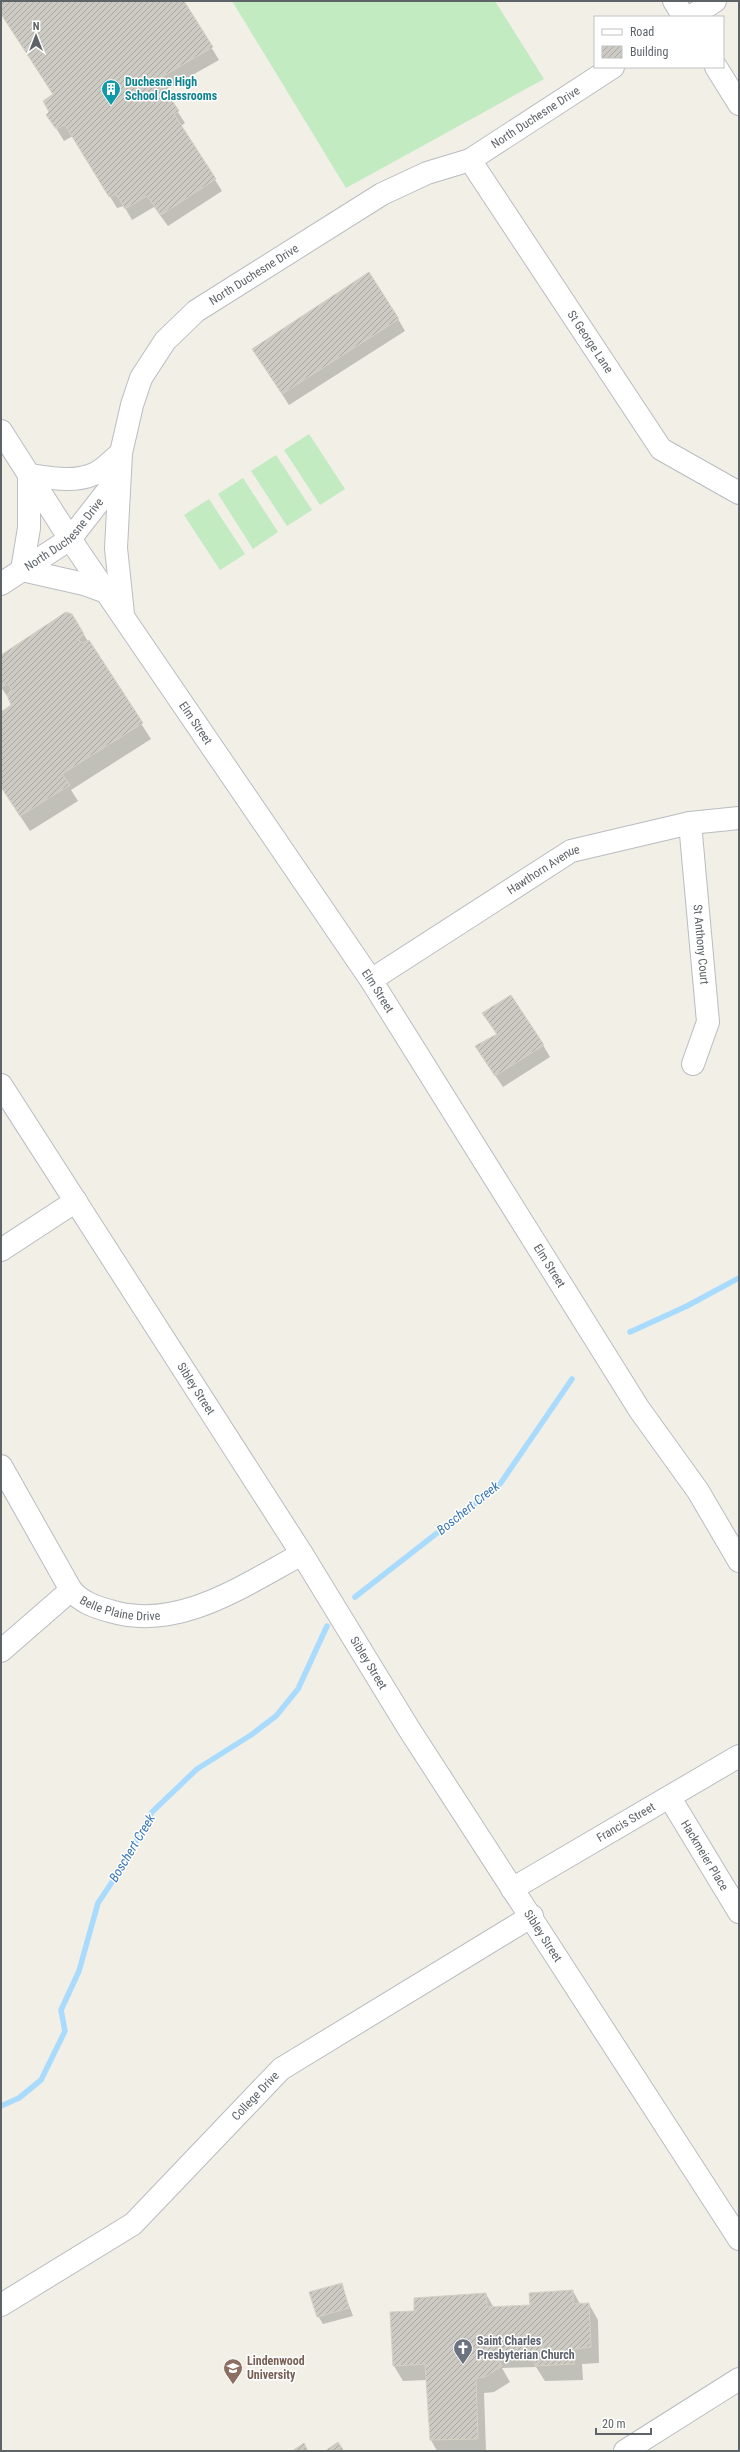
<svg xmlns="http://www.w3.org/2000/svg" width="740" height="2452" font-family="'Roboto Condensed',sans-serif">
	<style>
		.pitch { fill: #c2ebc1 }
		.shadow { fill: #0003 }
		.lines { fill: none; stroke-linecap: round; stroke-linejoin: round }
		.stream { stroke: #a9dbff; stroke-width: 5.5 }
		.building { fill: url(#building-hatch); stroke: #d7d1c4 }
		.minor-casing { stroke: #b9bcc1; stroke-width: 24 }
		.tertiary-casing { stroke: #b9bcc1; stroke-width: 24 }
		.secondary-casing { stroke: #babdc3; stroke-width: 24 }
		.minor { stroke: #fff; stroke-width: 22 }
		.tertiary { stroke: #fff; stroke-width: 22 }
		.secondary { stroke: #fff; stroke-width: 22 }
		.labels { text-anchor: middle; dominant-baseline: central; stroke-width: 3; stroke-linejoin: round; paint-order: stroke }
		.culture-label { font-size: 12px; font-weight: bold; fill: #0d838f; stroke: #fff; text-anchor: start }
		.street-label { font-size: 12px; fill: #5e6368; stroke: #fff }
		.worship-label { font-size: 12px; font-weight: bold; fill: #5b616d; stroke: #fff; text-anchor: start }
		.education-label { font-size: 12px; font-weight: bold; fill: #785e54; stroke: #fff; text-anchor: start }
		.water-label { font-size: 13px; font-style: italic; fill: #3776b3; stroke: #fff }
	</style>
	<defs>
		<pattern id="building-hatch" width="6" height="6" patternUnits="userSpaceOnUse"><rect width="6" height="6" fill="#cdcac3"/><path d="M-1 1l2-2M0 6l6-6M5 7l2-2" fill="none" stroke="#aaa8a2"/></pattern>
	</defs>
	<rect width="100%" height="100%" fill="#f1efe6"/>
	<!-- pitch -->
	<path class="pitch" d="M232,1H495L544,79L346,188Z
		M309,434L345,489L320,505L284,450Z
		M276,455L312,510L287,526L251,471Z
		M243,478L278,532L253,549L218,494Z
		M209,499L245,554L220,570L184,515Z"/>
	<!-- shadow -->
	<path class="shadow" d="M1,1H183L219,60L164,91L185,123L181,126L222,191L168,226L154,207L132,220L124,206L117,208L73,136L64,141L48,115L53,95L1,13Z
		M398,319L405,331L289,405L253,349Z
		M71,615L151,739L71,790L78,801L30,831L1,787V713L13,705L1,687V656Z
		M491,1025L543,1045L550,1057L503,1087L484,1059L497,1035Z
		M341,2284L353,2316L323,2324L318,2316Z
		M573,2291L580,2304H589L598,2320L599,2363L582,2364L583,2380L545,2381L536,2367L502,2368L510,2382L494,2392L484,2393L486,2451H437L431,2440L427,2380L403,2381L394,2366L415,2312L486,2294L494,2308L531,2306Z"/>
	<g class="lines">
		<!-- stream -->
		<path class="stream" d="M630,1332L687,1306L739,1278
			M355,1597L500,1484L572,1379
			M1,2106L19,2098L41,2080L65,2031L61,2010L79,1971L98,1903L124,1864L152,1812L197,1769L251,1735L276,1716L298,1689L327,1626"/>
	</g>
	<!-- building -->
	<path class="building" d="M1,1H184L213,47L158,79L179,111L174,114L216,179L161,215L147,196L125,209L116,194L109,197L65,125L56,129L46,115L49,112L43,101L53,94L1,14Z
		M369,272L399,319L282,394L252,349Z
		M66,612L72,614L84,634L78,640L83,643L89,640L143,723L62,774L70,785L20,816L1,787V712L11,705L7,695L12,690L8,684L1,687V655Z
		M511,995L544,1045L495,1076L475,1046L497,1034L482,1013Z
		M342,2283L349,2308L317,2317L309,2292Z
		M573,2290V2304L589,2303L591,2347L574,2349V2364L535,2366L534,2351L493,2352L502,2366L485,2377L476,2378L478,2439L430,2440L425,2364L393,2366L390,2312L414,2311V2298L486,2293L487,2307L530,2305L529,2293Z
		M338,2442L344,2451H325Z
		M304,2443L308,2451H292Z"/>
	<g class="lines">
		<!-- minor casing -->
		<g class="minor-casing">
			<g id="minor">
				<path d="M674,1L684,17"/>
				<path d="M716,67L739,104"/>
				<path id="s1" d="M470,160L661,449L739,493"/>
				<path id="s2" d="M690,823L708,1022L693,1064"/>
				<path id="s3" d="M371,980L571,851L690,823L739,818"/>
				<path id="s4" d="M1,1085L302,1554L409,1729L739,2239"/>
				<path d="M1,1250L76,1201"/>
				<path id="s5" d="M1,1466L71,1590C81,1602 95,1607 110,1611C178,1632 244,1585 302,1554"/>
				<path d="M1,1651L71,1590"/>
				<path id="s6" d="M670,1798L739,1912"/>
				<path id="s7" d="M512,1889L739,1756"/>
				<path id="s8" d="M1,2305L133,2224L281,2069L532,1916"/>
				<path d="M625,2451L739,2379"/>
			</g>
		</g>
		<!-- tertiary casing -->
		<g class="tertiary-casing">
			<g id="tertiary">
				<path d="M690,17L715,1"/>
				<path id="s9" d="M1,584L70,539L109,489L121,453L132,405L141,378L165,341L196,311L382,194L427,173L470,160L613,67"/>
			</g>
		</g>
		<!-- secondary casing -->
		<g class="secondary-casing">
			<g id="secondary">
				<path id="s10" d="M1,431L70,539L371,980L639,1409L698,1491L739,1561"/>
				<path d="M121,453L116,548L123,614"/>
				<path d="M106,592L84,584L22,570L29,528V475C50,478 74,483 94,474C104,470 113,459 121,453"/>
			</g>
		</g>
		<!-- minor -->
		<use href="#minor" class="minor"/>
		<!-- tertiary -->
		<use href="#tertiary" class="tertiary"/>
		<!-- secondary -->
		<use href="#secondary" class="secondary"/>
	</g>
	<!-- icons -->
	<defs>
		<g id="building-pin" transform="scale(1)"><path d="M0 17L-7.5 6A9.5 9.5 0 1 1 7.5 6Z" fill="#0f9aa8" stroke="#fff"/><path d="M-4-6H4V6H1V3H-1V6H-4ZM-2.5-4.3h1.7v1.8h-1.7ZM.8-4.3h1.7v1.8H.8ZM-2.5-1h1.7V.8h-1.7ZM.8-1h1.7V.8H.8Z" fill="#fff"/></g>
		<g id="church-pin" transform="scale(1)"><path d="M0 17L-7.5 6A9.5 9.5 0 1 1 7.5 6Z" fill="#6b7280" stroke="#fff"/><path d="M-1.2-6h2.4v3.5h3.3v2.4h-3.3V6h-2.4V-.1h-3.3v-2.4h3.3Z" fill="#fff"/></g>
		<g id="university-pin" transform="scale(1)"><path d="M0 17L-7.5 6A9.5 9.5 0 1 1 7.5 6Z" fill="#8d6e63" stroke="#fff"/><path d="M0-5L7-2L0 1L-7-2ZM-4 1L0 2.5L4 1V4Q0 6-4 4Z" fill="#fff"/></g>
	</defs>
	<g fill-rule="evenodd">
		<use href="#building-pin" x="111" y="89"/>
		<use href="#church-pin" x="463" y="2348"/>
		<use href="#university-pin" x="233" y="2368"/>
	</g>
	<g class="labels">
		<!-- culture labels -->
		<g class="culture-label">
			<text x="125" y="82">Duchesne High<tspan x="125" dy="14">School Classrooms</tspan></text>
		</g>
		<!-- street labels -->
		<g class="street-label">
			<text stroke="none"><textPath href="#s9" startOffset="741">North Duchesne Drive</textPath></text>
			<text stroke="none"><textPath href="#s9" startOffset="417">North Duchesne Drive</textPath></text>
			<text stroke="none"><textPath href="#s1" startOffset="218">St George Lane</textPath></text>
			<text stroke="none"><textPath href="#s9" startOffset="81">North Duchesne Drive</textPath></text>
			<text stroke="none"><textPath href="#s10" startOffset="351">Elm Street</textPath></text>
			<text stroke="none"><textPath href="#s3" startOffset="205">Hawthorn Avenue</textPath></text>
			<text stroke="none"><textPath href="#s2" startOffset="122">St Anthony Court</textPath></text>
			<text stroke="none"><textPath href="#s10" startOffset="675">Elm Street</textPath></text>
			<text stroke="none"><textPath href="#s10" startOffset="999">Elm Street</textPath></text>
			<text stroke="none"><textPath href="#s4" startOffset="361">Sibley Street</textPath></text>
			<text stroke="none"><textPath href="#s5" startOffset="197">Belle Plaine Drive</textPath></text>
			<text stroke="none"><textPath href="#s4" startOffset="685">Sibley Street</textPath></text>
			<text stroke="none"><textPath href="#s7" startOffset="132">Francis Street</textPath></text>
			<text stroke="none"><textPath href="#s6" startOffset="67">Hackmeier Place</textPath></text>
			<text stroke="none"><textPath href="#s4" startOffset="1009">Sibley Street</textPath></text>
			<text stroke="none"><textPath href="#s8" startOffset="332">College Drive</textPath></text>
		</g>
		<!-- worship labels -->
		<g class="worship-label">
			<text x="477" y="2341">Saint Charles<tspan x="477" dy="14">Presbyterian Church</tspan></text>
		</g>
		<!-- education labels -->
		<g class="education-label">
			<text x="247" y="2361">Lindenwood<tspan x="247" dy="14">University</tspan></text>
		</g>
		<!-- water labels -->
		<g class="water-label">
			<text transform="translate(468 1508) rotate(-39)">Boschert Creek</text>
			<text transform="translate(132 1848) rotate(-59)">Boschert Creek</text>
		</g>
	</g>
	<!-- border -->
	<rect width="740" height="2452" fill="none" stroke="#5e6368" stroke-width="4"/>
	<!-- legend -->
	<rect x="594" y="16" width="130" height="52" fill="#ffffff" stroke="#bfc1c3"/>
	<rect x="602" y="29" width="20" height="6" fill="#ffffff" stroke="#bfc1c3"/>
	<text x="630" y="36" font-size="12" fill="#5e6368">Road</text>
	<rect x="602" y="46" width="20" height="12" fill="url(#building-hatch)" stroke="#bfc1c3"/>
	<text x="630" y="56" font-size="12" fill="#5e6368">Building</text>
	<!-- north arrow -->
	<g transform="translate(36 36)" stroke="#ffffff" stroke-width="3" paint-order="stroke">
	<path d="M0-3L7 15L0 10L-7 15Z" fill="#5e6368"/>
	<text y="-6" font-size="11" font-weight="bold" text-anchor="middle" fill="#5e6368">N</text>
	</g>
	<!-- scale -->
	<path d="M596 2428v6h55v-6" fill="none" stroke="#5e6368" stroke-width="2"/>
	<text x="602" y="2428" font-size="12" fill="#5e6368" stroke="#ffffff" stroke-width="3" paint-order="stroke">20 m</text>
</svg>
